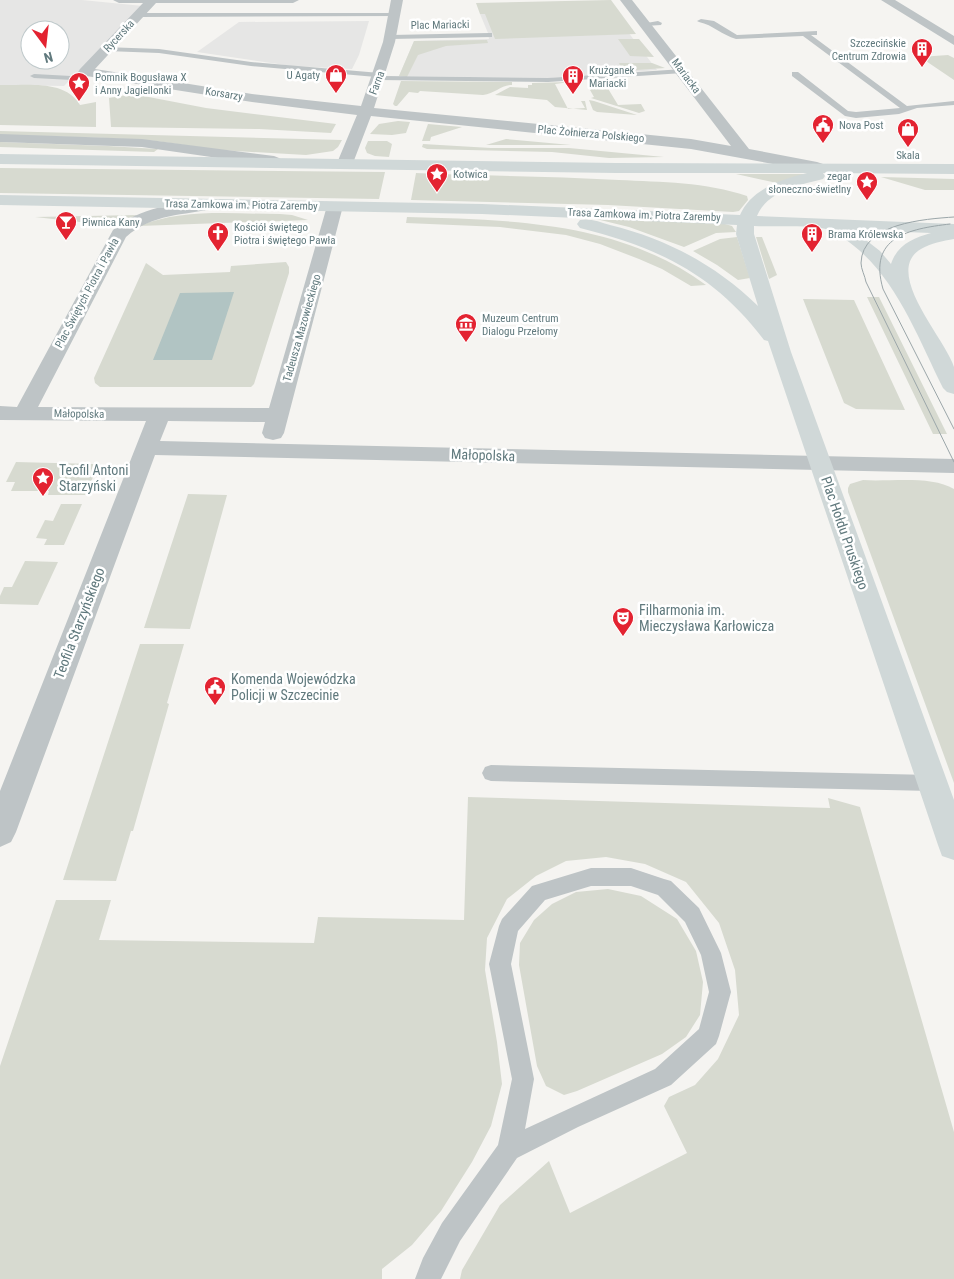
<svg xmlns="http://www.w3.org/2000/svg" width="954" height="1279" font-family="'Roboto Condensed',sans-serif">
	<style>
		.built { fill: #e6e6e5; fill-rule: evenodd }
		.green { fill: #d7dad0 }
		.water { fill: #b1c4c3 }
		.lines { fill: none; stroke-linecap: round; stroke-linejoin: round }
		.lane { fill: #bec4c6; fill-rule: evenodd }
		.street { fill: #bec4c6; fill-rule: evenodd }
		.secondary { fill: #d0d8d8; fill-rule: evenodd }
		.tram { stroke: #9ba6a9; stroke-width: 1 }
		.labels { text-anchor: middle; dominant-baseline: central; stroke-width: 5; stroke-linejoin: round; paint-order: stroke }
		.far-street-label { font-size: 11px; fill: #60797d; stroke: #fff }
		.far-poi-label { font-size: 11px; fill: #60797d; stroke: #fff; text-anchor: start }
		.street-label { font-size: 14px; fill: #60797d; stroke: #fff }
		.poi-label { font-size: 14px; fill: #60797d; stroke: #fff; text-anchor: start }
	</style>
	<rect width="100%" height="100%" fill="#f5f4f1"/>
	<!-- built -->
	<path class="built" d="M0,0H82L143,6L64,86L0,85ZM30,30H60V60H30Z
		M612,11L657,70L550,78L399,76L414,41L489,39L488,33L480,14Z
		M369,21L359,55L352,69L292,66L197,52L239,22Z"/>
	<!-- green -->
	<path class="green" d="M611,0L636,34L495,39L485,14H480L476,3Z
		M618,39H639L654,57L630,56Z
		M487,40L488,43L446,46L418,55L407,77L399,76L414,41Z
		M948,55L954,58V80L920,57Z
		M619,63H652L665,68L622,71Z
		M401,81L512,82V85C501,85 495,94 483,95L420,91L418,93L409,92L397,106H395L393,104Z
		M570,82L555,84L568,109L585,108L581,101H585L587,110L555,107L547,100L495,95L510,87L528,88V85H532V83Z
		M604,82L618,105L641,104L645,111L639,113L591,98L594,97L590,90Z
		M0,85C25,86 65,79 80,105L96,102V127L0,125Z
		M133,94L206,108L336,124L331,133L259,129L111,127L109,98Z
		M589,100L594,101L637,115L597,112L593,110Z
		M398,121L410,122L406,133L392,135L370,134L379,124Z
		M428,124L462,127L431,137L430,141H422Z
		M0,131L342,140L338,147L333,151L306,155L219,150L156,141L107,138L0,135Z
		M506,139L571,145H486Z
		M368,141H387L392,144L389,157L375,156L367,153L365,148Z
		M0,142L108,146L158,149L154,152L0,147Z
		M423,144L491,148H569L664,157L609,158L552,152L427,149L422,147Z
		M0,168L385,172L379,199L0,193Z
		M416,173C484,176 551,176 619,180C661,182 706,182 747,196L748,200L739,211L733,212L608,205L411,200Z
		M736,174H806L777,183Z
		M881,177L954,179V190H925Z
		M280,214L292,215L308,220L139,226C183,208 233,214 280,214Z
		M138,215L116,226L35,217Z
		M407,217C511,220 619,221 706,285L691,286L662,269L639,259L600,244L566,235L500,227L406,223Z
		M592,218L725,224L732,226L736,232L716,233L684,247L629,227Z
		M737,237L750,278L738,280L717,265L693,251L720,239Z
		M756,237H762L777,275L769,279Z
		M286,262L289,267V273L254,384L251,387H100L95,383L94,378L146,263L163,275L230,272L231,266Z
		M867,297H879L947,434H933Z
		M803,299L854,300L905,410L856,409L844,403Z
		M16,462L93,464L98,466L85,495H48L49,491H11L15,482H6Z
		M863,480C890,482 931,475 954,489V783L848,492V488L850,484Z
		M188,494L227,495L190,629L144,628Z
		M61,504H82L64,545H44L47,539L36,538L45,520L53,521Z
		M25,561L58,562L38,605L0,604V596L4,587H12Z
		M140,644H184L167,703L169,704L133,831H131L116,881L63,880Z
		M468,797L830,808L828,798L860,807L954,1132V1279H460L462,1270L500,1205L549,1161L570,1213L687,1153L664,1106L669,1097L695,1085L718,1059L739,1015L735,970L719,923L686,882L645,864L606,857L566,861L536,876L507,899L487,938L485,970L497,1042L502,1084L491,1126L472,1162L441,1211L412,1245L382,1269V1279H0V1066L56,900H111L99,940L314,943L318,917L464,920Z
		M608,889L641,896L677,919L696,951L703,982L700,1015L686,1037L662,1054L577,1091L564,1095L546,1086L537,1066L519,965L520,943L534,920L552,904L576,892Z"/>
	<!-- water -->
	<path class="water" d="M234,292L212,360H153L180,293Z"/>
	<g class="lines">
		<!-- lane -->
		<path class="lane" d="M395,13L397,14V16L139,17L136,15L139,13Z
			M701,19L714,21L737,35L817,31V35H811L907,106L954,101V105L917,108L899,114L856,118L845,116L792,76V72H798L848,111L856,112L900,108L803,36L736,39C722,35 713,25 699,22L697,21Z
			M658,21L662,23L661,25L645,26L641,24Z
			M489,33H492V37L391,39L387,37L391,35Z
			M104,47L159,49L251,62L380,73L383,76L548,78L683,69L687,71L683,73L548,82L379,80H376V77L251,66L159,53L107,51L103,49Z
			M85,70L89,72L88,74L72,80L34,78L30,76L34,74L71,76Z
			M491,765L932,775L939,777L941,783L939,789L932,791L491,781L485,779L482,773L485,767Z
			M591,868H631L664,879L671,881L699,908L721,953L731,992L719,1036L716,1044L671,1085L578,1127L517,1158L460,1241L441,1279H415L423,1258L442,1223L498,1145L512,1079L489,964L499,926L502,919L532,886ZM591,886H631L658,895L685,922L701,955L709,992L699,1029L655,1069L525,1129L534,1079L511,964L518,931L545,900Z"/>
		<!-- street -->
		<path class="street" d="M113,0H299L293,3H156L95,69L252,94L361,106L383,42L391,0H403L395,42L374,108L691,139L731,146L620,0H632L749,149L817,162L823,164L825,167L823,170L817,172L691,149L371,116L353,163L350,166H340L337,163L357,115L252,102L80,75L78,72L80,69L143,3H119Z
			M881,0H895L954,36V45Z
			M0,134L142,139L274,156L279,158L282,161L279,164L274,166L142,147L0,142Z
			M210,199L216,200L218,204L216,208C183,216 153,213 126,237L38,407L269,408L327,206L329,202H341L343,206L284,433L281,438L273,440L265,438L262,433L265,422L168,421L160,441L954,459V473L155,455L16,832L11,842L0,847V791L146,421L0,420V406L17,407L113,230C140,207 176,203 210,199Z"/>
		<!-- secondary -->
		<path class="secondary" d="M0,154L616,163L954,164V174L823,173L825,176L823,179C800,185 767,191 757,216L954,224V239C943,241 931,243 921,249C882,272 945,338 954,367C954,375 954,386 954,394L947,392L943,388C917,336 894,271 843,238C838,235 832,230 826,229C806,225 776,227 754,226V234L791,352L954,800V860L942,856L938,845L768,341L764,340C714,274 659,248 580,228L577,224L580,220C590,218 600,222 610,225C667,239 716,265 758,306L736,234L737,225L482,214L0,205V195L482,204L740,215C751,189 782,179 807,173H616L0,164ZM853,230L931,233C913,238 897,245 891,264L880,251Z"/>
		<!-- tram -->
		<path class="tram" d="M954,217C925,219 862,223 861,263C861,269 865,276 866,282L954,462
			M950,224C908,229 868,237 883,289L954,429"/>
	</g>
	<!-- icons -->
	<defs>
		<g id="building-pin" transform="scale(1.125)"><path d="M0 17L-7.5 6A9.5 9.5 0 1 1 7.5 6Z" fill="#e32331" stroke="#fff"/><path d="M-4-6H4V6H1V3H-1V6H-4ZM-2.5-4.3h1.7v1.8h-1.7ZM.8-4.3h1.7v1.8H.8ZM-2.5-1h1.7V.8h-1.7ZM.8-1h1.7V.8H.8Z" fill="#fff"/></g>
		<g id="shop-pin" transform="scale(1.125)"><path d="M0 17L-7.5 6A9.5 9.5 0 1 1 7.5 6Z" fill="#e32331" stroke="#fff"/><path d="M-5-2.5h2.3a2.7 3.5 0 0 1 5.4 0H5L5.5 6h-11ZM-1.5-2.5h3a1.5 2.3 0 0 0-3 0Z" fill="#fff"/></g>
		<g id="sight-pin" transform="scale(1.125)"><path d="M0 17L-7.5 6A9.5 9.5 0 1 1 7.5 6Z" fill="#e32331" stroke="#fff"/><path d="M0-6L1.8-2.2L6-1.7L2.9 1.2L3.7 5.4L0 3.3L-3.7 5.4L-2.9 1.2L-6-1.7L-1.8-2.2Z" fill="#fff"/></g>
		<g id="civic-pin" transform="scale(1.125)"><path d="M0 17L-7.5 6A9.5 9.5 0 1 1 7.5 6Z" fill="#e32331" stroke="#fff"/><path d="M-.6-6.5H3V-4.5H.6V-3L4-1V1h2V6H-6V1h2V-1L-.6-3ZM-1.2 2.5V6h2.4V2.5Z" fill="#fff"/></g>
		<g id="bar-pin" transform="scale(1.125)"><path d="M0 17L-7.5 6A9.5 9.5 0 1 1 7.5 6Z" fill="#e32331" stroke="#fff"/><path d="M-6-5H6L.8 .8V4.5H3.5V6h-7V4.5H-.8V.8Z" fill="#fff"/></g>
		<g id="church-pin" transform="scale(1.125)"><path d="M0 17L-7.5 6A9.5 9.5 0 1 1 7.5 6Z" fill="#e32331" stroke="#fff"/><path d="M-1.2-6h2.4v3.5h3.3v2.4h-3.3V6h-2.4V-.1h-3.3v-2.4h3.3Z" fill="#fff"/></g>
		<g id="museum-pin" transform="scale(1.125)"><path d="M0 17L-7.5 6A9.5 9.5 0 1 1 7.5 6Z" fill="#e32331" stroke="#fff"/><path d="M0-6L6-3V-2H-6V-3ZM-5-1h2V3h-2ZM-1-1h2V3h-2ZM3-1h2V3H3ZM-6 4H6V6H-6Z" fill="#fff"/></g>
		<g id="theatre-pin" transform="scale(1.125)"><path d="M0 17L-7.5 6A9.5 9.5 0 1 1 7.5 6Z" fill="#e32331" stroke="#fff"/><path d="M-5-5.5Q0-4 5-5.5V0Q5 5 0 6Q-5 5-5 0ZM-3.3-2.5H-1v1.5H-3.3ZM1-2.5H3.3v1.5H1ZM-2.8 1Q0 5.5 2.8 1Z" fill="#fff"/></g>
	</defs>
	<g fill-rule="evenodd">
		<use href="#building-pin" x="922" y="49"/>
		<use href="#shop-pin" x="336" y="75"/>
		<use href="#building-pin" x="573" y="76"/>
		<use href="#sight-pin" x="79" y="83"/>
		<use href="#civic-pin" x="823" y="125"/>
		<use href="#shop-pin" x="908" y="129"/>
		<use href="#sight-pin" x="437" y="174"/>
		<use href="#sight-pin" x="867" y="182"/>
		<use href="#bar-pin" x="66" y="222"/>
		<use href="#church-pin" x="218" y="233"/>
		<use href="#building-pin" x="812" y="234"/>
		<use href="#museum-pin" x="466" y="324"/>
		<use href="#sight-pin" x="43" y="478"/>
		<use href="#theatre-pin" x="623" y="618"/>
		<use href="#civic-pin" x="215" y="687"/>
	</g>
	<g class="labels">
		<!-- far-street labels -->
		<g class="far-street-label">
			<text transform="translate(440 25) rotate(-1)">Plac Mariacki</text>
			<text transform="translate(119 36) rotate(-47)">Rycerska</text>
			<text transform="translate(686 76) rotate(53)">Mariacka</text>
			<text transform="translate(377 83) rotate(-69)">Farna</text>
			<text transform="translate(224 94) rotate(9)">Korsarzy</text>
			<text transform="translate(591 134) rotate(5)">Plac Żołnierza Polskiego</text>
			<text transform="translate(241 205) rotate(1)">Trasa Zamkowa im. Piotra Zaremby</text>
			<text transform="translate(644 215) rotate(2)">Trasa Zamkowa im. Piotra Zaremby</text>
			<text transform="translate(87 293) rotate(-62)">Plac Świętych Piotra i Pawła</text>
			<text transform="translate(302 328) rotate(-74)">Tadeusza Mazowieckiego</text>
			<text transform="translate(79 414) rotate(1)">Małopolska</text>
		</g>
		<!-- far-poi labels -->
		<g class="far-poi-label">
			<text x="906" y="43" text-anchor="end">Szczecińskie<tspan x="906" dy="13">Centrum Zdrowia</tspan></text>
			<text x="589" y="70">Krużganek<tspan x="589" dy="13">Mariacki</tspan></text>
			<text x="320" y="75" text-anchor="end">U Agaty</text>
			<text x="95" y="77">Pomnik Bogusława X<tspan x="95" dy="13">i Anny Jagiellonki</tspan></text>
			<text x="839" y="125">Nova Post</text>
			<text x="908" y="155" text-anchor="middle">Skala</text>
			<text x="453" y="174">Kotwica</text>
			<text x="851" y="176" text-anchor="end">zegar<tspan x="851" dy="13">słoneczno-świetlny</tspan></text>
			<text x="82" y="222">Piwnica Kany</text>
			<text x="234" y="227">Kościół świętego<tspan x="234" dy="13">Piotra i świętego Pawła</tspan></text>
			<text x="828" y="234">Brama Królewska</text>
			<text x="482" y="318">Muzeum Centrum<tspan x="482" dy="13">Dialogu Przełomy</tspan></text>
		</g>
		<!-- street labels -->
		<g class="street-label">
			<text transform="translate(483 455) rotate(2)">Małopolska</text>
			<text transform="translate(845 533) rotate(71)">Plac Hołdu Pruskiego</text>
			<text transform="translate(79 623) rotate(-69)">Teofila Starzyńskiego</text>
		</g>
		<!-- poi labels -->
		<g class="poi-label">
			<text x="59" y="470">Teofil Antoni<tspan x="59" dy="16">Starzyński</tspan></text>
			<text x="639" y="610">Filharmonia im.<tspan x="639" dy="16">Mieczysława Karłowicza</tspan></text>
			<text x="231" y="679">Komenda Wojewódzka<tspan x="231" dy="16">Policji w Szczecinie</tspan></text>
		</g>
	</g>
	<!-- north arrow -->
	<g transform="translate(45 45) rotate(165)"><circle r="24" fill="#ffffff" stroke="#bfc9cb"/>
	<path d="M0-4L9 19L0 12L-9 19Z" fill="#e32331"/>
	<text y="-8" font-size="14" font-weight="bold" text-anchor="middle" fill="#60797d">N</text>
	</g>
</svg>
